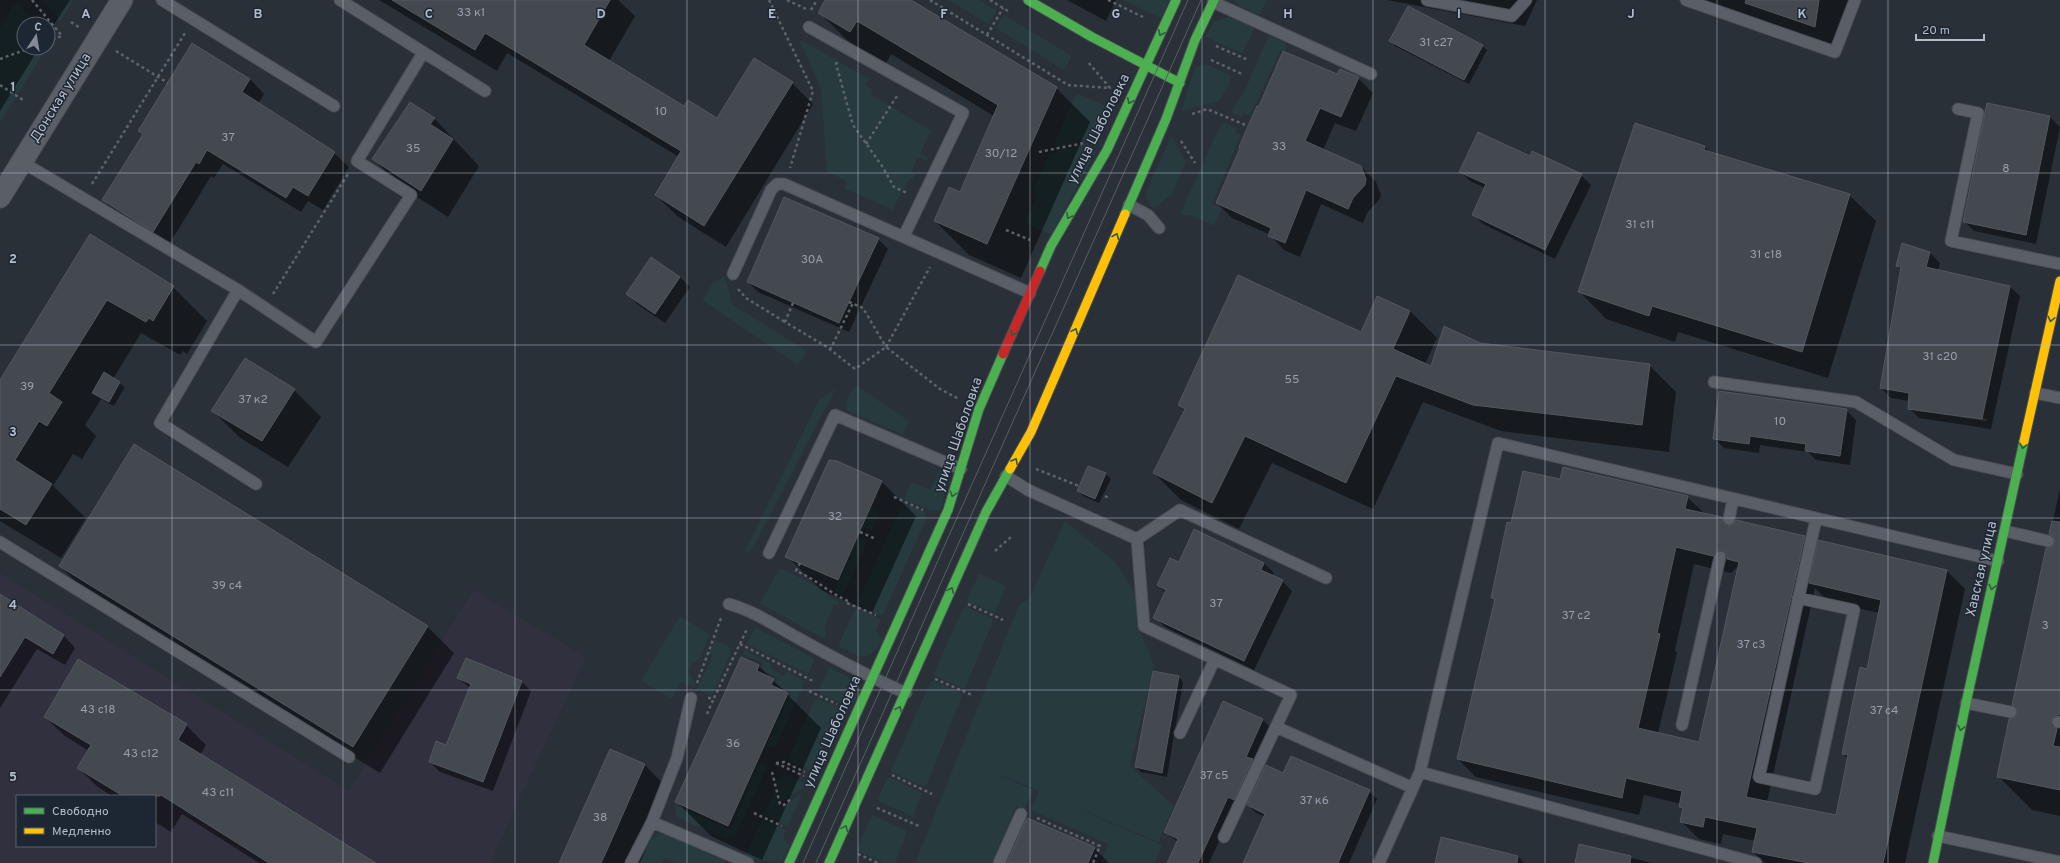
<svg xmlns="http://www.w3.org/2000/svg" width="2060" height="863" font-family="Overpass,sans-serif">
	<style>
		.medical { fill: #31303e; fill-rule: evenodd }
		.green { fill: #273a3e }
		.shadow { fill: #0007; fill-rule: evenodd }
		.building { fill: #444950; stroke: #52575f; fill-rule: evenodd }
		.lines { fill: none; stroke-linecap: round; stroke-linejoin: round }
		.lane-casing { stroke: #484c53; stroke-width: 13 }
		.street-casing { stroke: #484c53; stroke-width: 23 }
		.fast-casing { stroke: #484c53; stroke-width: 11 }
		.slow-casing { stroke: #484c53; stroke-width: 11 }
		.jam-casing { stroke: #484c53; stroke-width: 11 }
		.path { stroke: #5d636a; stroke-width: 2.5; stroke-dasharray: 3 3; stroke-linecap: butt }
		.lane { stroke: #5a5e66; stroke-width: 11 }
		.street { stroke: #5a5e66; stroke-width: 21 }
		.fast { stroke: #4caf50; stroke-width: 9 }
		.slow { stroke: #ffc107; stroke-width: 9 }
		.jam { stroke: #c62828; stroke-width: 9 }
		.tram { stroke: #595d64; stroke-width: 1 }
		.oneway { stroke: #305d3f }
		.grid { fill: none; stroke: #b4bcc9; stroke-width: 1; stroke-opacity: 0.55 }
		.labels { text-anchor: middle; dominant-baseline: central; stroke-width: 3; stroke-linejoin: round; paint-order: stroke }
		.number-label { font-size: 12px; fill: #989fab }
		.street-label { font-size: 14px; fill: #b4bcc9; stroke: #1d2633 }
		.grid-label { font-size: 13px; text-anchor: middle; font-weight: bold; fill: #b4bcc9; stroke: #1d2633; stroke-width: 3; stroke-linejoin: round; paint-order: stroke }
	</style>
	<rect width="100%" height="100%" fill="#2a3038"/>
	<!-- medical -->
	<path class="medical" d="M0,573L349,791L473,590L586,657L496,849L492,863H0ZM17,796H155V846H17Z"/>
	<!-- green -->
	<path class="green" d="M43,0H73L60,22Z
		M949,0H979L997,11L988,24Z
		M1122,0H1169L1161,18Z
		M1233,0H1267L1260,15L1240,6Z
		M16,2L36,24H24V48H47L0,122V28Z
		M1004,15L1072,56L1064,70L996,28Z
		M1229,17L1255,28L1242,53L1205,37L1214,21Z
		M1269,35L1285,42L1287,45L1285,51L1281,50L1250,116L1243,113L1241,117L1233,114L1232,110L1244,92Z
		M801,40L869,79L865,85L873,90L871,94L931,131L920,153L927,157L926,160L918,157L911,172L915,175L913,179L911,178L908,182H907L906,187L904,186L893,210L844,188L847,181L827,172L821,88L800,42Z
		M1206,64L1231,76L1228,87L1218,102L1181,111L1195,67Z
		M1079,94L1106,106L1107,110L1092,139L1057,148L1054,144L1075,96Z
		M1225,123L1237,128L1235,132L1241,135L1212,204L1222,208L1214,226L1190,215H1182L1181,212L1219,128L1222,124Z
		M1171,136L1186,162L1172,194L1153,209L1147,199V190Z
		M1087,143L1096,152L1051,235L1025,223L1036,198L1034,189L1049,154Z
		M724,276L733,305L807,351L798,365L702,300L713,283Z
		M857,386L909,421L903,435L848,411C843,402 850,392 857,386Z
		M836,388L754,546L745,555L747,547L819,400Z
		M940,469L948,478L941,510L932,511L906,500L905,497L911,483H915L930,490Z
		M905,504L924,512L927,517L884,613L880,615L860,606L858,601L901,506Z
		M870,508L880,513L872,531L862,527Z
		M1065,521L1116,563L1136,594L1137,624L1154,665L1130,766L1174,806L1158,842L1042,793L1162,845L1155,863H1101L1108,844L1031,810L1039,791L987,769L1033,790L1025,809L1016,806L992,863H915L1019,605L1029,599Z
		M857,537L868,541L844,593L842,594L834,591L838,580L840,581L851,556L849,555Z
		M780,568L823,589L829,597L839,602L838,605H834L824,629L826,633L824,639L760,603Z
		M980,574L1006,586L995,613L968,602L967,599L978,576Z
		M967,607L991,618L993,621L966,686L964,689L936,676L934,673L963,608Z
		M858,609L879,618L880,621L876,631L883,640C867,665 861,657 838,646L854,611Z
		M680,616L710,635L699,660L692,664L689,670L690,676L696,682L694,688L681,682L672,699L641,681Z
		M757,628L815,659L808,674L747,644L754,629Z
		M715,639L732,649L712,696L697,689L713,655L709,653Z
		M744,650L771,664L770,668L784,676L787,672L805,681L776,746L773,748L767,746L791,692L775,684L777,677L760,670L763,663L743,654Z
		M829,667C849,677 858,677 856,702L844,704L820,694L819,690Z
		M934,681L960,692L962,696L927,784L923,786L893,773L891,770L930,683Z
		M815,699H819L838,707L839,711L812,771L788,759Z
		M759,763L765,767L766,769L734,839H726L677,817L675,805L730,830Z
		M783,774L807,784L784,802L781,801C779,792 774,779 783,774Z
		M889,777L922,793L914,815L911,816L879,801L878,798L887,779Z
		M775,789L779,806L782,808L803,792L788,826L764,815Z
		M872,815L907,831L895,863H883L856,850Z
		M762,819L786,830L783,837L790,846C787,851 785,857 782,861C774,863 753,860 745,856Z
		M660,833L668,835L705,850L708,854L725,860L724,863H677L665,858L662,863H640L637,861L648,841Z"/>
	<!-- shadow -->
	<path class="shadow" d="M0,0H70L48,34V24H24V48H39L0,111Z
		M379,0H618L635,16L609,61L684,107L717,119L792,83L813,104L726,247L677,216L656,195L679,157L507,53L497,71Z
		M826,0H909L1056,88L1090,122L1021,278L969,255L935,221L960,193L994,116L891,54L885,65L853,46L819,12Z
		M1067,0H1116L1106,21Z
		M1387,0H1537L1525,26Z
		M1688,0H1849L1842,53Z
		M1390,41L1482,46L1487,50L1469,84L1395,46Z
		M1338,76L1358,78L1373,93L1356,131L1335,123L1323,150L1361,166L1376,182L1381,195L1379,200L1367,213L1363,223L1321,204L1300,257L1284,250L1269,234L1232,218L1217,203Z
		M250,79L264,94L258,104L334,153L349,167L323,210L308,201L301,212L223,164L214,178L211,176L168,246L118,215L103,200L143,134L140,131Z
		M1988,104L2050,117L2060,127L2036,244L1974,231L1964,221Z
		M434,118L479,166L448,217L400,186L374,159Z
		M1705,147L1710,153L1849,195L1876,221L1828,378L1678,332L1675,342L1606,319L1580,292Z
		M1531,158L1581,175L1591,185L1555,259L1483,224L1473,214L1485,188L1470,181L1460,171Z
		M90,235L173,287L207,321L187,354L183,351L180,355L141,333L113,379L125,387L114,406L101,399L85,425L96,436L82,459L73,454L53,486L86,518L61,558L0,521V382Z
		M878,239L888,249L849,332L758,292L748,282Z
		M1930,253L1940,263L1938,271L2010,287L2020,296L1991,429L1919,418L1909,408V401L1891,398L1881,388L1902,270L1897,266ZM1918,409L1987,419L1986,421L1918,411Z
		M680,277L690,287L665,323L637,304L628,294Z
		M1410,311L1437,338L1425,364L1432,367L1480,344L1649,365L1676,392L1669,452L1501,431L1423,402L1373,509L1272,463L1239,529L1181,500L1154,473L1185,411L1179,405L1361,334Z
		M245,360L294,390L321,417L288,467L239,437L213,411Z
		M1846,410L1856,420L1850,465L1816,460L1808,452L1760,445L1759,453L1724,448L1714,438Z
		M134,446L428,627L454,653L380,773L86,592L60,566Z
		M837,462L882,482L916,516L872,613L821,590L787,556Z
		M1089,467L1106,474L1111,479L1099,503L1083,496L1078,491Z
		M1561,480L1687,497L1705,514L1722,518L1730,527L1805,537L1817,550L1819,542L1947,571L1965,589L1905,863H1765L1753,852L1756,841L1723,834L1721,844L1699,839L1681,821L1683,810L1680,807L1681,804L1644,795L1639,815L1476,777L1458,759L1495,600L1492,597L1512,524ZM1694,564L1731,573L1736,568L1739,569L1700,743L1658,733L1677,653L1675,650ZM1815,588L1828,601L1879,613L1868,670L1843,754L1848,759L1836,816L1767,802Z
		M2060,489V816L2032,810L1998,776L2014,719L2019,714L2056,542L2050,534Z
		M1179,563H1264L1274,573L1272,576L1282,581L1292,591L1254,670L1165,627L1155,617L1166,593L1158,585Z
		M0,596L64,636L75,648L65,665L37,649L0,708Z
		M741,658L759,666L821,728L762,860L711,836L677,802Z
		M79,661L186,725L206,745L200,755L374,863H259L182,814L171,832L155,822V796H112L98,787L78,768L89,751L65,736L45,717Z
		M1179,677L1183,682L1167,777L1141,772L1136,767Z
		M458,678L521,681L531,691L493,791L440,772L430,762L447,746L470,688Z
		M1224,702L1263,720L1271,728L1209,863H1168L1178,842L1165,832Z
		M611,750L645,765L671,792L640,863H560Z
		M1291,757L1369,791L1377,799L1349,863H1244L1265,817L1256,813L1248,805L1284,774Z
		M1442,839L1519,857L1524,863H1436Z
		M1580,845L1652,863H1576Z
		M1094,848L1109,863H1009Z"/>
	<!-- building -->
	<path class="building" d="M392,0H610L584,45L684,106L688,100L717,118L754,58L793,82L704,226L655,195L681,151L485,33L475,50Z
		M825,0H911L1057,87L987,244L934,221L949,187L960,192L998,105L857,21L850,32L818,13Z
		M1746,0H1819L1815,27L1745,3Z
		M1408,6L1483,45L1464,80L1389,41Z
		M192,43L250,79L242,92L335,152L308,196L293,187L286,198L207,150L199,164L196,162L153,232L102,200L143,134L138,131Z
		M1283,51L1337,74L1340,69L1359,77L1341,117L1320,108L1305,141L1361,166L1366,179L1365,185L1353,198L1348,209L1306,190L1285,243L1268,236L1271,228L1216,203L1240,148L1239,147L1248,126L1257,106H1259Z
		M410,102L435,118L430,124L453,139L421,191L372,159Z
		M1987,103L2050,116L2026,235L1963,222Z
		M1635,123L1705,146L1704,150L1850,194L1802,352L1652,306L1649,316L1578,292Z
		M1478,132L1530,156L1532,151L1582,174L1545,250L1472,215L1486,184L1459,172Z
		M784,197L879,238L839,323L747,282Z
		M90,234L174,286L153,321L149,318L146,322L107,300L49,393L62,402L47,426L39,421L15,460L52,484L26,525L0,509V380Z
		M1902,243L1930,252L1926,267L2010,286L1982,419L1908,409L1909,393L1880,388L1901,267L1896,266Z
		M651,257L680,277L655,314L626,294Z
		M1238,275L1361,332L1377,296L1410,311L1393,349L1431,366L1444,326L1480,343L1650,364L1642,425L1473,405L1396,376L1346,483L1245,436L1212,503L1153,473L1185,409L1178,405Z
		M245,358L295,389L262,441L211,411Z
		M104,372L120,382L109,402L92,393Z
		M1719,391L1847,409L1840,456L1805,451L1806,444L1750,436L1749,444L1713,439Z
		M134,444L428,626L353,747L59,566Z
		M829,460L837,461L882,481L838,580L785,557Z
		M1088,466L1106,473L1095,499L1077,491Z
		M1563,467L1688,496L1685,509L1722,517L1723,522L1727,526L1732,525L1736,520L1805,536L1746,797L1836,815L1848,755L1842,754L1860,667L1867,669L1881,600L1809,583L1818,540L1947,570L1883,863H1808L1752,852L1757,828L1705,817L1703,827L1680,822L1683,808L1679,807L1682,791L1626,778L1622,798L1457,759L1495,599L1491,598L1507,522L1511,523L1523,471L1560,479ZM1676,547L1713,556L1718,550H1722L1727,555V559L1739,562L1699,742L1638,728L1660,634L1657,633Z
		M2052,521L2060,522V714L2054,716L2051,722L2052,726L2057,729L2053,746L2060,747V790L1997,777L2009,719L2014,718L2018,714L2017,709L2012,705L2046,548L2053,546L2055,542L2053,536L2049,534Z
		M1194,529L1264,563L1261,570L1283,580L1244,661L1153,618L1166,590L1157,585L1170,558L1179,562Z
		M0,594L64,635L53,654L25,637L0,677Z
		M741,657L759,665L757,671L774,679L771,685L788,693L728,826L675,802Z
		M466,658L522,681L483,782L429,762L436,741L446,745L471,684L457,678Z
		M78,659L187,724L178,740L376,863H269L161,795L160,796H123L77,768L91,745L44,717Z
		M1153,671L1179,676L1162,773L1135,767Z
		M1223,701L1263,719L1246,757L1253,759L1234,800L1228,797L1198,863H1167L1178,839L1164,832Z
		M610,749L645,764L608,848L601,863H559Z
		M1291,756L1370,790L1338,863H1243L1265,814L1247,805L1266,765L1283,773Z
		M1027,818L1095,847L1088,863H1007Z
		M1441,837L1518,856L1517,863H1435Z
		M1579,844L1631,856L1630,863H1575Z"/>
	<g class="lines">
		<!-- lane casing -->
		<g class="lane-casing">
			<path id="lane" d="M162,0L334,106
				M340,0L485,91
				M1427,0L1512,16L1526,0
				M1686,0L1835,52L1855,0
				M1213,2L1371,74
				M809,27L963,113L904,236
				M1958,109L1978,113L1951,241L2060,264
				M22,162L238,290L160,423L256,484
				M1129,205L1148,215L1159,228
				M733,274L771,190L777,184H784L1030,293
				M238,290L316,342L411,195L357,161L423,53
				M1714,382L1856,402L1954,460L2017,474
				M2035,393L2060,398
				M1006,476L1028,490L1137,539L1180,510L1326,578
				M1729,519L1733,499
				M2005,531L2048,541
				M1137,539L1144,626L1291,695L1224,837
				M0,542L349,757
				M769,553L835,415L961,469
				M1798,598L1854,610L1815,789L1759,777L1816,519
				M729,604C754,611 776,626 798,638C834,658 869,677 906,693
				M1966,703L2011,712
				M2058,722H2060
				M1682,725L1720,557
				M1276,727L1413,788
				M1180,733L1215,659
				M652,822L677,758L691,698
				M1938,836L2060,862
				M631,863L652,822L748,863
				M999,863L1021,814
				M1379,863L1420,772
				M1756,863L1420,772L1498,443L1998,561"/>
		</g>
		<!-- street casing -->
		<g class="street-casing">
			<path id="street" d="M0,197L122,0"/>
		</g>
		<!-- fast casing -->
		<g class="fast-casing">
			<path id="fast" d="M1028,0L1092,37L1180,83
				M1125,214L1166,119L1195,40L1214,0
				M1040,271L1051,246L1107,150L1176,0
				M789,863L948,510L979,409L1003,354
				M829,863L986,512L1010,469
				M1933,863L1966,703L2024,441"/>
		</g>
		<!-- slow casing -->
		<g class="slow-casing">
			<path id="slow" d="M2024,441L2060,281
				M1010,469L1031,432L1125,214"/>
		</g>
		<!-- jam casing -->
		<g class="jam-casing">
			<path id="jam" d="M1003,354L1040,271"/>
		</g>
		<!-- path -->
		<path class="path" d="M32,0L62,36L48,41
			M769,0L813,91L790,168
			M787,0L806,9
			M930,0L1068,85L1110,88L1088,62
			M990,0L1008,11
			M1108,0L1143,17
			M811,10L817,0
			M71,22L80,28
			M987,35L1003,8
			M1216,46L1248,60
			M116,51L168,83
			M0,59L30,48
			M1211,60L1242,74
			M837,62L836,64L853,125L882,166L894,187L907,193
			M0,85L23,100
			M1192,114L1207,109L1248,126
			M1181,141L1195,163
			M866,144L897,96
			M1039,152L1084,143
			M92,184L185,33
			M1006,230L1030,240
			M738,289L746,298L785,322
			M273,294L348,174
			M849,302L863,308L886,347
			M793,303L785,322L827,347L855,369L886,347L940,389L959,399
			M886,347L930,267
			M830,350L853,303
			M1036,469L1079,486
			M1105,496L1110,499
			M894,497L923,510
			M860,532L876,539
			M995,551L1011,537
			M800,563L796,571C816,579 829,593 848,601
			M847,603L876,615
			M968,604L1003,620
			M740,644L813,681
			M935,679L972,695
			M697,683L721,618
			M809,691L837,704
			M708,698H714L747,629
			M707,714L714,698
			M776,763L784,762L805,772
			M776,763L804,776
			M772,772L780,804L784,805L792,798
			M892,775L932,794
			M877,808L919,826
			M754,813L782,826
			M1037,818L1100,846L1093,863
			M858,854L878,863"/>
		<!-- lane -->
		<use href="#lane" class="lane"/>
		<!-- street -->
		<use href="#street" class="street"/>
		<!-- fast -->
		<use href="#fast" class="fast"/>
		<!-- slow -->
		<use href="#slow" class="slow"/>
		<!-- jam -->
		<use href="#jam" class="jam"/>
		<!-- tram -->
		<path class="tram" d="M803,863L1188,0
			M816,863L1201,0"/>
	</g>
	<!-- one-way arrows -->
	<defs><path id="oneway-chevron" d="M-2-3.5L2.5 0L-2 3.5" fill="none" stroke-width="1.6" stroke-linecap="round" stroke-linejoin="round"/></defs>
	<g class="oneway">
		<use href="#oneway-chevron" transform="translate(1161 33) rotate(115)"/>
		<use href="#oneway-chevron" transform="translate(1130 101) rotate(115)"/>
		<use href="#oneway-chevron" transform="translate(1069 216) rotate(120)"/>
		<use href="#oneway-chevron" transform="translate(1116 236) rotate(-67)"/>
		<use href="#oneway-chevron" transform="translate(2051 319) rotate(103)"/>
		<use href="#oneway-chevron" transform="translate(1075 331) rotate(-66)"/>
		<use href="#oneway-chevron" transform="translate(1013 333) rotate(114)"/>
		<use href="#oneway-chevron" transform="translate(2023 446) rotate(102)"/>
		<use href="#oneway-chevron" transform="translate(1015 461) rotate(-61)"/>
		<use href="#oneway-chevron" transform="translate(953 494) rotate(107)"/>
		<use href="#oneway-chevron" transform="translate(1992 587) rotate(103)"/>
		<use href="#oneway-chevron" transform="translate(951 590) rotate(-66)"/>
		<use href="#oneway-chevron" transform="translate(899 709) rotate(-66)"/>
		<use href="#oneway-chevron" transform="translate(1961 728) rotate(102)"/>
		<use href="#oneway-chevron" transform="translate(845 828) rotate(-66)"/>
	</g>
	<!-- grid -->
	<path class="grid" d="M172,0V863M343,0V863M515,0V863M687,0V863M858,0V863M1030,0V863M1202,0V863M1373,0V863M1545,0V863M1717,0V863M1888,0V863M0,173H2060M0,345H2060M0,518H2060M0,690H2060"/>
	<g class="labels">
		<!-- number labels -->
		<g class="number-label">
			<text x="471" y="13">33 к1</text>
			<text x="1436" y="43">31 с27</text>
			<text x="661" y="112">10</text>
			<text x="228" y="138">37</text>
			<text x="1279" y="147">33</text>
			<text x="413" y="149">35</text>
			<text x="1001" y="154">30/12</text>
			<text x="2006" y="169">8</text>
			<text x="1640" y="225">31 с11</text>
			<text x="1766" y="255">31 с18</text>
			<text x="812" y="260">30А</text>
			<text x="1940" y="357">31 с20</text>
			<text x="1292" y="380">55</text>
			<text x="27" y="387">39</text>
			<text x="253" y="400">37 к2</text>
			<text x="1780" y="422">10</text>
			<text x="835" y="517">32</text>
			<text x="227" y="586">39 с4</text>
			<text x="1216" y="604">37</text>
			<text x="1576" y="616">37 с2</text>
			<text x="2045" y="626">3</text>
			<text x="1751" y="645">37 с3</text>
			<text x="98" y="710">43 с18</text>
			<text x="1884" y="711">37 с4</text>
			<text x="733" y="744">36</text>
			<text x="141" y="754">43 с12</text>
			<text x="1214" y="776">37 с5</text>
			<text x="218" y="793">43 с11</text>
			<text x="1314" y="801">37 к6</text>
			<text x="600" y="818">38</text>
		</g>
		<!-- street labels -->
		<g class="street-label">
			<text transform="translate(61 98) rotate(-58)">Донская улица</text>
			<text transform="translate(1099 129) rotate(-63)">улица Шаболовка</text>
			<text transform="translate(959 435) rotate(-71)">улица Шаболовка</text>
			<text transform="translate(1982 569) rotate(-77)">Хавская улица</text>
			<text transform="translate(833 732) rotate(-66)">улица Шаболовка</text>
		</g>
	</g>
	<g class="grid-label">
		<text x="86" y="18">A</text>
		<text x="258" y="18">B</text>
		<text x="429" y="18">C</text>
		<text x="601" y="18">D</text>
		<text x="772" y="18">E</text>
		<text x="944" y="18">F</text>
		<text x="1116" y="18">G</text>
		<text x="1288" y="18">H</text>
		<text x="1459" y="18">I</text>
		<text x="1631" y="18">J</text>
		<text x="1802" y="18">K</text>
		<text x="13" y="91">1</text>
		<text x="13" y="263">2</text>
		<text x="13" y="436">3</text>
		<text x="13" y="609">4</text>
		<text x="13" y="781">5</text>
	</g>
	<!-- legend -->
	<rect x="16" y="795" width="140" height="52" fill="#1d2633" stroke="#59626f"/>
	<rect x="24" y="808" width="20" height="6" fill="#4caf50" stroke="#59626f"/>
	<text x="52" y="815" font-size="12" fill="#b4bcc9">Свободно</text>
	<rect x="24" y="828" width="20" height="6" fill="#ffc107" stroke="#59626f"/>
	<text x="52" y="835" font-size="12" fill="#b4bcc9">Медленно</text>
	<!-- north arrow -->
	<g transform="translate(36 36) rotate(12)"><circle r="19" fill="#1d2633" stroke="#59626f"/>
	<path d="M0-3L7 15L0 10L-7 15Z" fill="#848b96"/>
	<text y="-6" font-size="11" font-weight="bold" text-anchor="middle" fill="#b4bcc9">С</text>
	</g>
	<!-- scale -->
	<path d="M1916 34v6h68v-6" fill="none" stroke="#b4bcc9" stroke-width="2"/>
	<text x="1922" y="34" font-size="12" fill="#b4bcc9" stroke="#1d2633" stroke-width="3" paint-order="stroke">20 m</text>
</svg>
